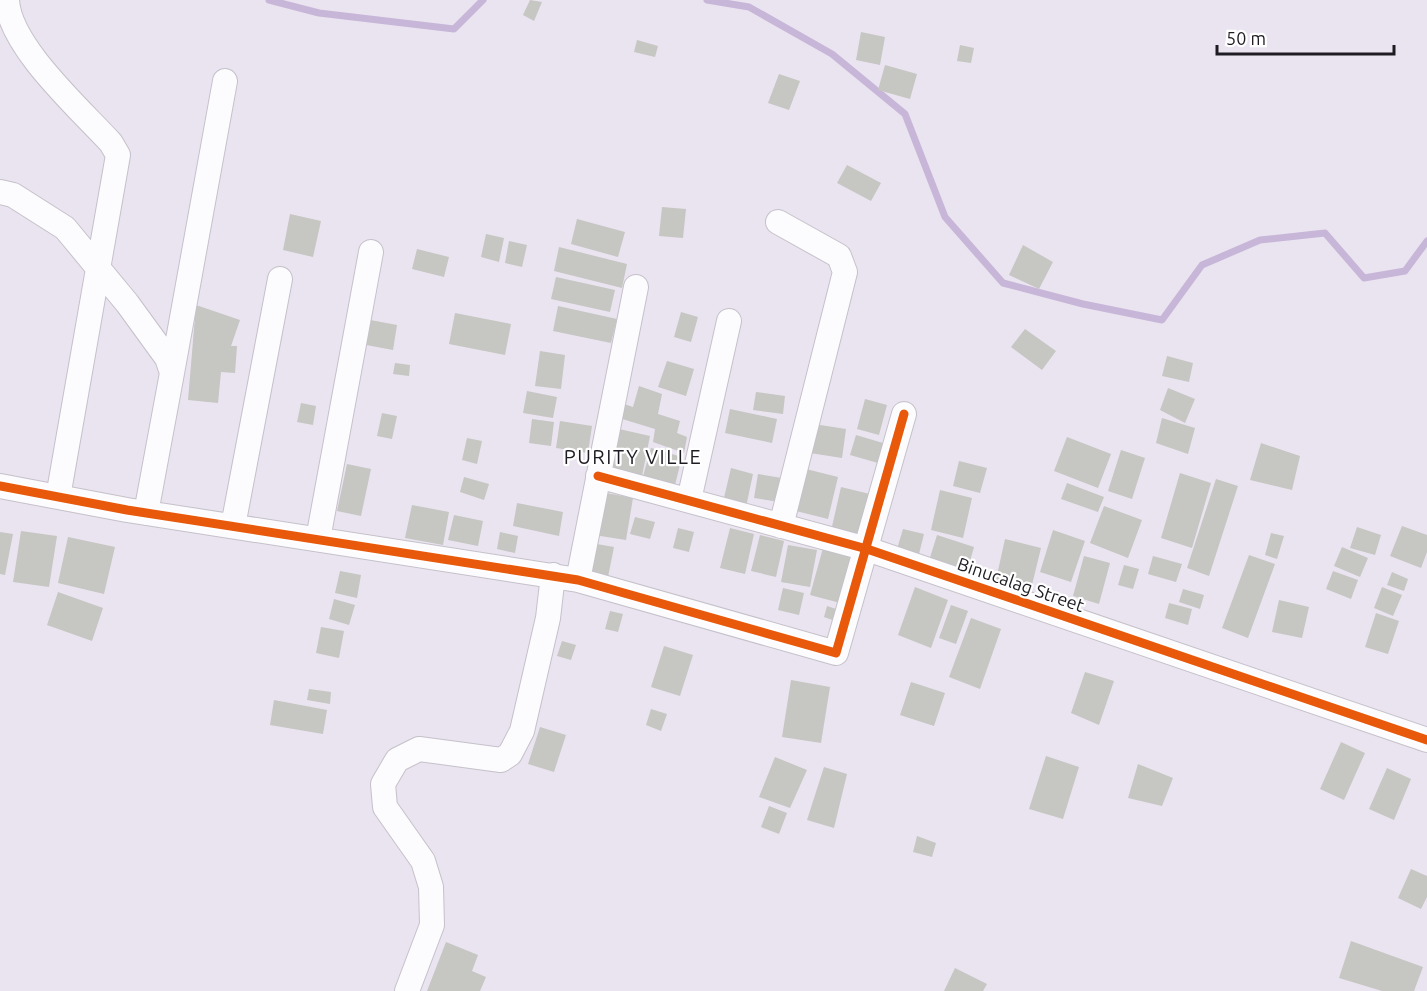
<svg xmlns="http://www.w3.org/2000/svg" width="1427" height="991" font-family="Ubuntu,sans-serif">
	<style>
		.lines { fill: none; stroke-linecap: round; stroke-linejoin: round }
		.stream { stroke: #c7b6d8; stroke-width: 7 }
		.building { fill: #c6c6c2 }
		.minor-casing { stroke: #c5c1ca; stroke-width: 26 }
		.minor { stroke: #fcfbfd; stroke-width: 24 }
		.cycleway-casing { stroke: #fff; stroke-width: 13 }
		.cycleway { stroke: #e8590c; stroke-width: 9 }
		.labels { text-anchor: middle; dominant-baseline: central; stroke-width: 4.5; stroke-linejoin: round; paint-order: stroke }
		.street-label { font-size: 18px; fill: #1e1b22; stroke: #fff }
		.neighbourhood-label { font-size: 20px; letter-spacing: 1.5px; fill: #1e1b22; stroke: #fff }
	</style>
	<rect width="100%" height="100%" fill="#eae4f0"/>
	<g class="lines">
		<!-- stream -->
		<path class="stream" d="M269,0L319,13L454,29L483,0
			M707,0L749,7L832,54L905,114L945,217L1003,283L1083,304L1162,320L1202,265L1260,240L1325,233L1364,278L1405,271L1427,241"/>
	</g>
	<!-- building -->
	<path class="building" d="M530,0L542,2L534,21L523,15Z
		M861,32L885,37L880,65L856,60Z
		M637,40L658,46L655,57L634,52Z
		M960,45L974,48L971,63L957,61Z
		M885,65L917,74L910,99L878,90Z
		M779,74L800,81L789,110L768,103Z
		M847,165L881,183L871,201L837,183Z
		M662,207L686,209L683,238L659,236Z
		M290,214L321,221L313,257L283,250Z
		M577,219L625,232L618,257L571,244Z
		M486,234L504,238L499,262L481,257Z
		M509,241L527,245L522,267L505,263Z
		M1023,245L1053,262L1039,289L1009,275Z
		M559,247L627,264L622,288L554,271Z
		M417,249L449,257L444,277L412,269Z
		M556,277L615,290L610,312L551,299Z
		M196,305L240,320L231,346H237L235,373L221,372L218,403L188,400Z
		M558,306L617,319L611,343L553,331Z
		M681,312L698,317L691,342L674,337Z
		M455,313L511,324L505,355L449,344Z
		M365,319L397,325L393,350L361,344Z
		M1025,329L1056,351L1042,370L1011,347Z
		M540,351L565,355L561,389L535,386Z
		M1167,356L1193,363L1189,382L1162,376Z
		M667,361L694,369L686,396L658,387Z
		M395,363L410,365L409,376L393,374Z
		M639,386L662,394L658,414L680,421L677,433L687,437L684,453L653,442L655,429L619,418L624,404L633,407Z
		M1168,388L1195,399L1185,423L1160,410Z
		M527,391L557,397L553,418L523,413Z
		M756,392L785,396L783,414L753,410Z
		M865,399L887,405L879,435L857,429Z
		M301,403L316,406L313,425L297,422Z
		M730,409L777,419L772,443L725,433Z
		M382,413L397,416L392,439L377,436Z
		M1162,418L1195,428L1188,454L1156,443Z
		M532,419L554,422L551,446L529,443Z
		M560,421L592,426L588,453L556,448Z
		M814,424L846,429L842,458L810,453Z
		M619,429L650,436L642,476L610,469Z
		M856,435L883,443L878,463L850,455Z
		M1067,437L1111,454L1098,488L1054,471Z
		M467,438L482,441L477,464L462,460Z
		M1261,443L1300,456L1292,490L1250,480Z
		M651,448L682,457L675,485L643,476Z
		M1121,450L1145,458L1132,499L1108,491Z
		M959,461L987,468L980,493L953,486Z
		M347,464L371,469L361,516L337,511Z
		M731,468L753,474L746,507L723,502Z
		M806,469L838,477L828,519L796,511Z
		M1180,473L1211,483L1192,548L1161,538Z
		M758,474L782,478L779,502L754,498Z
		M464,477L489,484L484,500L460,492Z
		M1216,479L1238,486L1209,576L1187,568Z
		M1067,483L1104,497L1098,512L1061,499Z
		M841,487L874,495L864,538L831,531Z
		M940,490L972,498L963,538L931,530Z
		M601,492L633,498L626,540L594,535Z
		M517,503L563,512L559,536L513,526Z
		M412,505L449,512L443,545L405,538Z
		M1104,506L1142,520L1128,558L1090,543Z
		M454,515L483,521L478,546L448,540Z
		M635,517L655,522L650,539L630,534Z
		M1402,526L1427,535V552L1421,568L1390,556Z
		M1357,527L1381,535L1375,555L1350,548Z
		M678,528L694,532L689,552L673,548Z
		M730,528L754,534L745,574L720,568Z
		M903,529L924,534L919,554L897,549Z
		M1053,530L1085,541L1071,582L1040,572Z
		M21,531L57,536L49,587L13,582Z
		M0,532L13,534L5,575L0,574Z
		M500,532L518,536L515,553L497,549Z
		M1271,533L1284,536L1277,559L1265,555Z
		M760,535L784,541L776,577L751,571Z
		M937,535L974,547L966,575L928,564Z
		M68,537L115,547L104,594L58,583Z
		M1005,539L1041,548L1030,593L995,584Z
		M591,543L614,547L608,577L586,573Z
		M788,545L817,550L810,587L781,582Z
		M1342,547L1368,558L1360,577L1334,566Z
		M823,548L857,557L844,604L810,595Z
		M1249,555L1275,564L1248,638L1222,628Z
		M1084,556L1110,563L1099,604L1073,596Z
		M1153,556L1182,564L1176,582L1148,574Z
		M1124,565L1139,569L1133,589L1118,585Z
		M340,571L361,575L357,598L335,593Z
		M1333,571L1358,580L1351,599L1326,589Z
		M1392,572L1408,579L1404,591L1387,585Z
		M915,587L948,600L931,648L898,635Z
		M1382,587L1402,595L1393,616L1374,608Z
		M783,588L804,593L799,615L778,610Z
		M1183,589L1204,595L1200,609L1179,602Z
		M58,592L103,608L92,641L47,625Z
		M334,599L355,605L349,625L329,619Z
		M1279,600L1309,607L1302,638L1272,632Z
		M1169,603L1192,609L1188,625L1165,618Z
		M951,605L968,611L956,644L939,638Z
		M827,606L839,610L835,621L824,617Z
		M610,611L623,614L618,632L605,629Z
		M1376,613L1399,621L1388,654L1365,647Z
		M971,618L1001,629L980,689L949,677Z
		M321,627L344,631L339,658L316,653Z
		M562,641L576,645L571,660L557,656Z
		M664,646L693,655L680,696L651,687Z
		M1085,672L1114,681L1099,725L1071,713Z
		M791,680L830,687L821,743L782,737Z
		M911,682L945,693L934,726L900,715Z
		M309,689L331,692L330,704L307,700Z
		M274,700L327,710L323,734L270,725Z
		M651,709L667,714L661,731L646,725Z
		M540,727L566,735L554,772L528,764Z
		M1341,742L1365,753L1344,800L1320,789Z
		M1046,756L1079,767L1063,819L1029,809Z
		M775,757L807,770L790,808L759,797Z
		M1138,764L1173,778L1162,806L1128,798Z
		M824,767L847,774L834,828L807,820Z
		M1387,768L1411,779L1394,820L1369,809Z
		M769,806L787,813L779,834L761,827Z
		M917,836L936,843L932,857L913,852Z
		M1411,869L1427,876V897L1421,909L1398,898Z
		M1351,941L1423,967L1414,991H1382L1339,978Z
		M446,942L478,955L472,971L486,977L480,991H427Z
		M955,968L987,984L983,991H944Z"/>
	<g class="lines">
		<!-- minor casing -->
		<g class="minor-casing">
			<path id="minor" d="M7,0C9,46 80,109 111,143L118,155L58,497
				M0,192L13,195L65,228L127,303L167,358L172,373L146,513
				M778,222L839,256L845,272L781,526
				M172,373L225,81
				M598,476L867,549L1427,740
				M0,486L127,510L578,580L836,653L904,414
				M689,500L729,321
				M233,526L280,279
				M318,539L371,252
				M578,580L636,287
				M407,991L432,925L431,887L423,861L385,807L383,784L397,760L419,749L501,760L510,754L522,731L548,618L553,575"/>
		</g>
		<!-- minor -->
		<use href="#minor" class="minor"/>
		<!-- cycleway casing -->
		<g class="cycleway-casing">
			<path id="cycleway" d="M598,476L867,549L1427,740
				M0,486L127,510L578,580L836,653L904,414"/>
		</g>
		<!-- cycleway -->
		<use href="#cycleway" class="cycleway"/>
	</g>
	<g class="labels">
		<!-- street labels -->
		<g class="street-label">
			<text transform="translate(1021 584) rotate(19)">Binucalag Street</text>
		</g>
		<!-- neighbourhood labels -->
		<g class="neighbourhood-label">
			<text x="633" y="456">PURITY VILLE</text>
		</g>
	</g>
	<!-- scale -->
	<path d="M1217 45v9h177v-9" fill="none" stroke="#1e1b22" stroke-width="3"/>
	<text x="1226" y="45" font-size="18" fill="#1e1b22" stroke="#ffffff" stroke-width="4.5" paint-order="stroke">50 m</text>
</svg>
